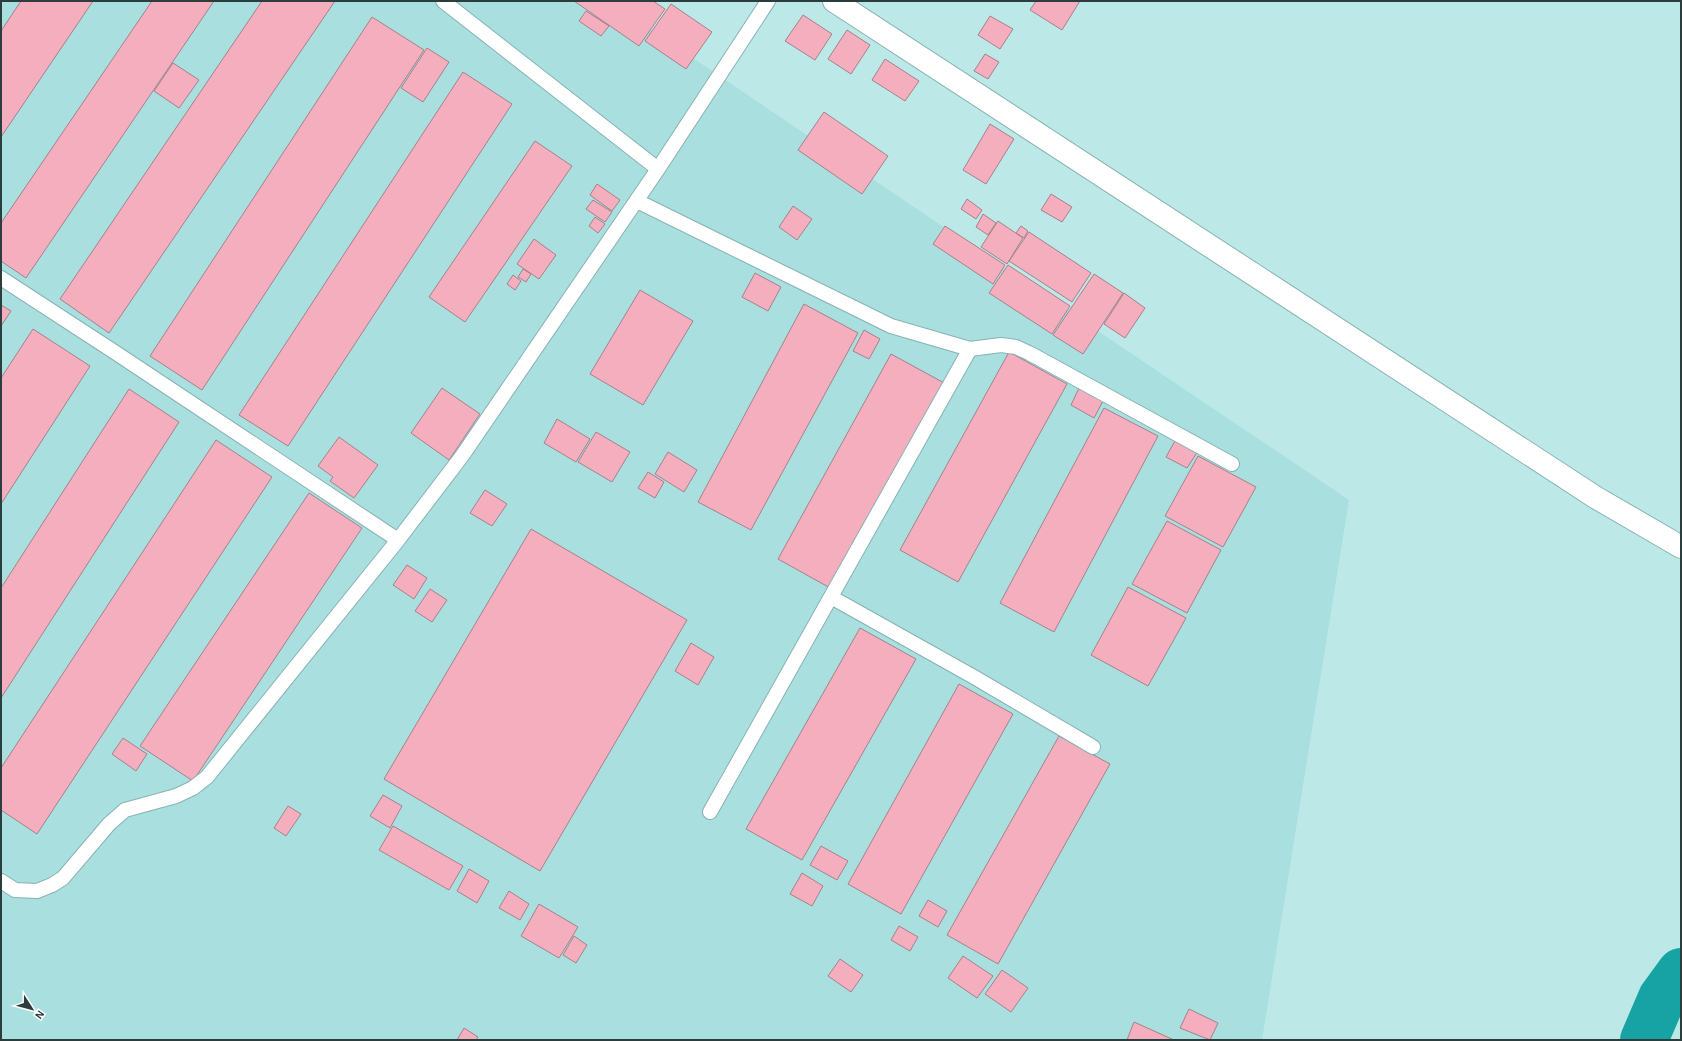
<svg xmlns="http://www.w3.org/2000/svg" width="1682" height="1041" font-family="'Alegreya Sans',sans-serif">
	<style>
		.built { fill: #a9dfdf }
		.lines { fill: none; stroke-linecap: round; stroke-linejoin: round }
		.river { stroke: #17a3a4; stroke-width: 48 }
		.building { fill: #f5aebe; stroke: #a58189 }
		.service-casing { stroke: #88b2b2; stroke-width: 16 }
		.minor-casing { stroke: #88b2b2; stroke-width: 24 }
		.service { stroke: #fff; stroke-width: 14 }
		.minor { stroke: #fff; stroke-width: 22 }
	</style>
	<rect width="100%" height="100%" fill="#bde8e8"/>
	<!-- built -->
	<path class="built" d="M1,1H608L1349,500L1262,1040H1Z"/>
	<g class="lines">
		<!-- river -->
		<path class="river" d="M1644,1040L1662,998L1681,972"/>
	</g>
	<!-- building -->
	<path class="building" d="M21,1H93L1,137V31Z
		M152,1H214L26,278L1,261V223Z
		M262,1H335L109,333L60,299Z
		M574,1H653L665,9L639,46Z
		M1036,1H1080L1062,30L1030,10Z
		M671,4L712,32L686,69L645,41Z
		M586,11L609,26L601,36L579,21Z
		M803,15L832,34L815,60L785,41Z
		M990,16L1013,29L1000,49L978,35Z
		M372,17L424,50L202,390L150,356Z
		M847,30L870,45L851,74L828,59Z
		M427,48L449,62L423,102L401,88Z
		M985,54L999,62L988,79L974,71Z
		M885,59L919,81L905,101L872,80Z
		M173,63L199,80L179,108L154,91Z
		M463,72L512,104L288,446L239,415Z
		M824,112L888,156L862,194L798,150Z
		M990,124L1014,139L986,184L963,170Z
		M535,141L572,166L465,322L429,297Z
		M597,184L620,200L612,211L590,195Z
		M1051,194L1072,207L1062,222L1041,210Z
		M967,199L982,210L976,219L961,209Z
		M593,200L612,212L605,222L586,209Z
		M793,206L812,219L797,240L779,227Z
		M983,214L996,223L988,235L976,227Z
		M595,217L605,224L598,233L589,226Z
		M998,221L1023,238L1007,264L981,247Z
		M945,226L1005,265L993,284L933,244Z
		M1021,226L1028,231L1024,238L1016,233Z
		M1029,232L1091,273L1072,302L1009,261Z
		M534,239L556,255L539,279L517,264Z
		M1008,265L1070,306L1052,334L989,293Z
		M523,269L531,274L526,282L518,277Z
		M755,273L781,287L768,311L742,297Z
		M1094,274L1123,293L1083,354L1053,335Z
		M513,275L521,281L515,290L507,284Z
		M640,290L693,321L643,405L590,374Z
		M1124,293L1145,308L1125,338L1104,324Z
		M804,304L858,333L751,530L698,502Z
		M1,305L11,311L1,326Z
		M33,329L90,366L1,504V378Z
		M864,330L880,339L869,359L853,351Z
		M1009,352L1067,384L958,582L900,550Z
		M891,354L946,384L832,589L778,559Z
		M442,388L480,414L449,460L411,433Z
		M1079,388L1103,401L1094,418L1071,405Z
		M129,389L179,422L1,698V588Z
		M1104,408L1158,436L1054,632L1000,603Z
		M557,419L590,439L576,462L544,443Z
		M596,432L630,452L612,482L578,462Z
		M339,437L378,465L354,498L330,481L333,477L318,466Z
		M1176,439L1198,451L1187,468L1166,457Z
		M216,440L272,477L37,834L1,810V768Z
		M668,452L697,470L684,492L655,474Z
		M1198,456L1256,487L1223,547L1165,516Z
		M648,472L664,482L655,498L638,488Z
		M485,490L507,504L492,526L470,513Z
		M309,493L362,528L193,781L140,746Z
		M1167,521L1221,550L1187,613L1132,584Z
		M531,529L687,620L540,871L384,779Z
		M407,565L427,578L414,599L393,585Z
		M1128,587L1186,618L1148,686L1091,655Z
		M430,589L447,600L432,622L415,611Z
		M860,628L916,659L802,860L746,829Z
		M691,643L714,657L698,685L675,671Z
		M959,684L1013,714L901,914L848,884Z
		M1059,736L1110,764L998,964L947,935Z
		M123,738L147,754L136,771L112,754Z
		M383,795L402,806L390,828L370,816Z
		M288,806L301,814L286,836L274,828Z
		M393,826L463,866L449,890L379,850Z
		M821,846L848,861L837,880L810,865Z
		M469,869L489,881L477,903L457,891Z
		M802,873L823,886L812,906L790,894Z
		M509,891L529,904L520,920L499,908Z
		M928,900L947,911L938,927L919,916Z
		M539,904L578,927L559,958L521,936Z
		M899,926L918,937L910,951L891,940Z
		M574,936L587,945L576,963L563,955Z
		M963,956L993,976L977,998L948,978Z
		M840,959L863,975L851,992L828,976Z
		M1002,970L1028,988L1011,1012L985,994Z
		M1189,1009L1218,1023L1210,1040L1180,1028Z
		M1134,1022L1174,1040H1127Z
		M464,1028L478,1037L476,1040H457Z"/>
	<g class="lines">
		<!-- service casing -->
		<g class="service-casing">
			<path id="service" d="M443,1L658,169
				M637,201L891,326L970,349L1001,345L1016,347L1029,353L1232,464
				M1,278L113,351L398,540
				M831,597L974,677L1093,747
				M710,812L970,349
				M1,881L15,890L37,891L52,885L63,878L109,824L125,810L176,796L193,788L207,777L398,540L462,456L658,169L768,1"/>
		</g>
		<!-- minor casing -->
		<g class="minor-casing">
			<path id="minor" d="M834,1L1595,497L1681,547"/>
		</g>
		<!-- service -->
		<use href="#service" class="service"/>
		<!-- minor -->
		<use href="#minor" class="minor"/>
	</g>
	<!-- border -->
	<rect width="1682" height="1041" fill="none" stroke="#2b3d3c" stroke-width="4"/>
	<!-- north arrow -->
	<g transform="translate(32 1009) rotate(126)" stroke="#ffffff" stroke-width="3" paint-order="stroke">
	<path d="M0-3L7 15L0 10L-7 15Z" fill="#2b3d3c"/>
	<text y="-6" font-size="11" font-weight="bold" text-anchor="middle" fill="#2b3d3c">N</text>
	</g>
</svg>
